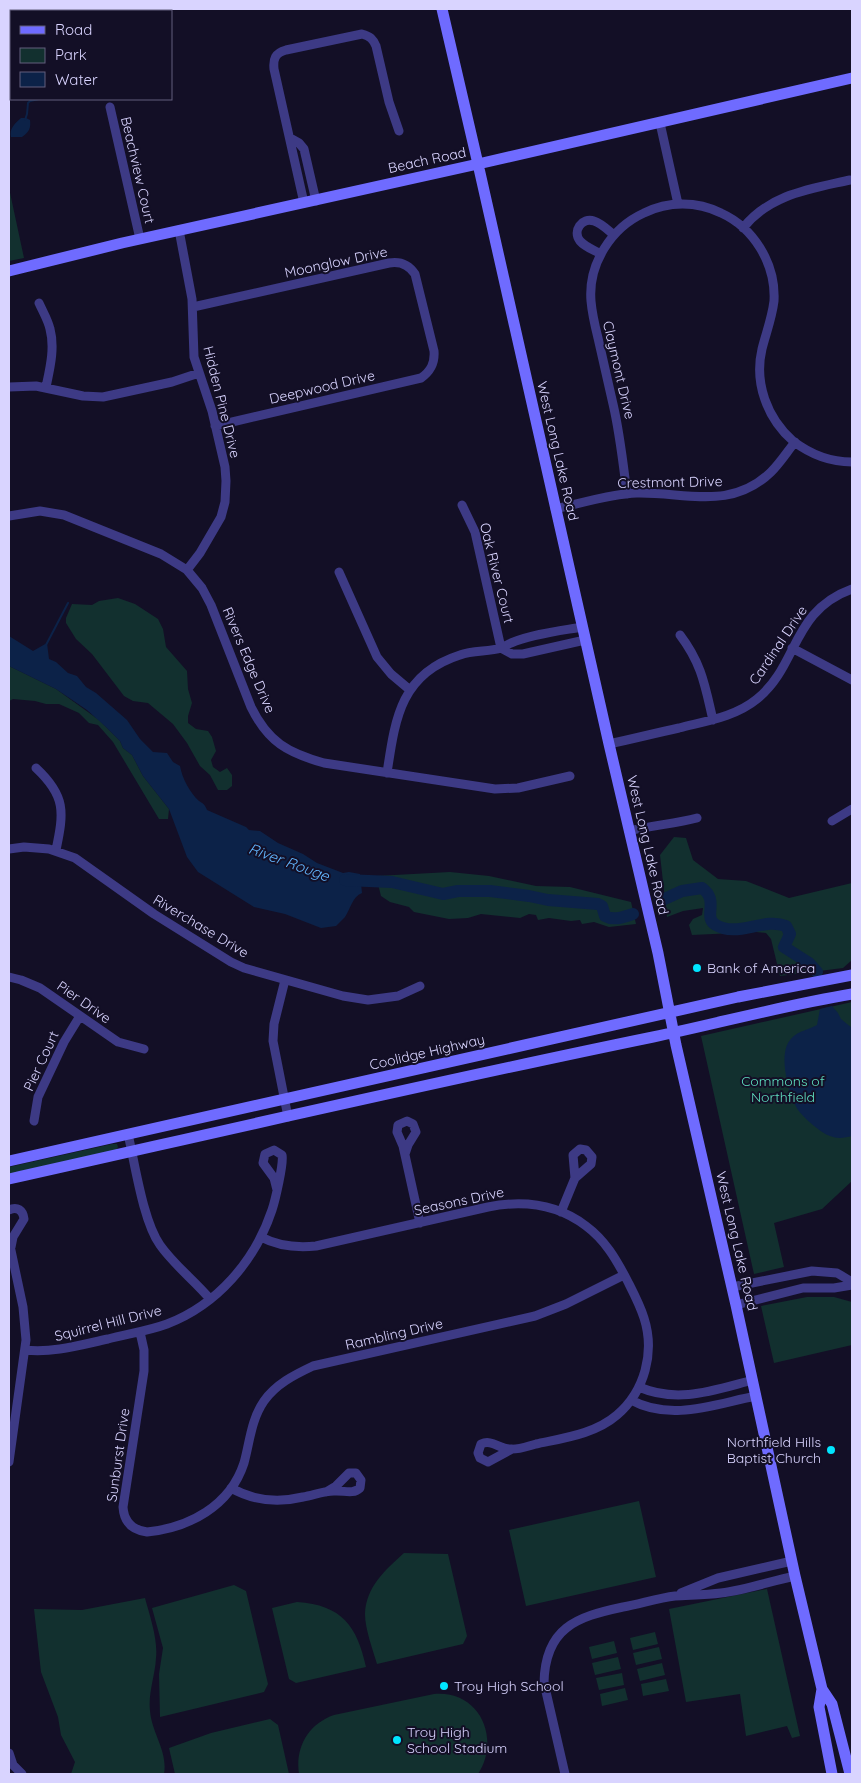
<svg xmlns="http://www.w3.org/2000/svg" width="861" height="1783" font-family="Quicksand,sans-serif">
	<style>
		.green { fill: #12302f }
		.water { fill: #0c2248 }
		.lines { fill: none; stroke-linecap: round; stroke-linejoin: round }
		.stream { stroke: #0c2248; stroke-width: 2 }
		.river { stroke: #0c2248; stroke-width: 12 }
		.street { stroke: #3d3a85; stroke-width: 9 }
		.secondary { stroke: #6f6bff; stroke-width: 11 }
		.poi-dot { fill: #00e5ff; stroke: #130f26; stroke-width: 2 }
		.labels { text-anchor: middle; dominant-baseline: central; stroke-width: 4; stroke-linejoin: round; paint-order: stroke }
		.street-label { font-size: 14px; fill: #d9d4ff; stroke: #130f26 }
		.poi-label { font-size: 14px; fill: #d9d4ff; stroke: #130f26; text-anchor: start }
		.park-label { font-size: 14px; fill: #5fe0c0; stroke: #130f26 }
		.water-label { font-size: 15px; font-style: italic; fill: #62b6ff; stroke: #130f26 }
	</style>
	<rect width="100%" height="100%" fill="#130f26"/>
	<!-- green -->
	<path class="green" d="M9,188L24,258L9,261Z
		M118,598L135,604L158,619L163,629L166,647L187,671L188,689L192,703L188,716V723L196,729L208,731L212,737L216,751L211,760L213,767L220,772L227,768L232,775V786L227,790H218L210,775L200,766L187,743L173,724L148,703L133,701L124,696L92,654L76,639L66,623V618L72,604L92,605L99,601Z
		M9,666L56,689L99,720L120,741L123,748L132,755L143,776L169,809L168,819H159L113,742L98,725L89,723L79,713L59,704H46L35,701L13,699L9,701Z
		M674,837L686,838L693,860L718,879L746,881L789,898L852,883V960L843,968L780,976L771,939L766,933L756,932L692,935L689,925L693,919L702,915L703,908L683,911L667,917L660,855Z
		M450,872L489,876L536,886L570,887L631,902L636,924L609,927L594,922L582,924L580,920L571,921L549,918L538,920L536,915L529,914L520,918L481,914L468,918L449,919L414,912L409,907L390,902L381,896L376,876Z
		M852,1002V1181L822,1209L774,1223L784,1267L754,1274L701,1036Z
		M112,1144H117L118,1147L116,1151L9,1175V1167Z
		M807,1297H834L852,1302V1345L774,1363L761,1306Z
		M639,1501L656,1577L526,1606L509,1530Z
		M404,1553L448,1554L467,1636L463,1644L377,1664C373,1650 365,1629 365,1614C366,1587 385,1570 404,1553Z
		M234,1585L246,1591L268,1684L264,1692L160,1717L159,1674L163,1648L152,1608Z
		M767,1589L800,1736L792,1738L787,1726L746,1736L740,1694L686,1702L669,1609Z
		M145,1598C150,1617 158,1639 156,1658C155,1676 148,1693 150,1711C152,1734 168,1751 164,1774H71L75,1762L61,1735L58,1717L41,1672L34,1609L82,1610Z
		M297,1602C342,1605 357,1626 366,1667L296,1683L289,1679L272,1608Z
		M655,1632L658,1644L633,1650L630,1638Z
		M614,1641L617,1653L592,1659L589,1647Z
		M659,1647L662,1659L636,1665L633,1653Z
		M618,1657L621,1669L595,1675L592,1663Z
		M662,1663L665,1675L640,1681L637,1669Z
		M622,1673L624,1685L599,1690L596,1678Z
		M666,1679L669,1691L643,1696L641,1684Z
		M625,1688L628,1700L602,1706L600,1694Z
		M434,1694C480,1690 501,1739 478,1774H299C295,1748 308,1724 334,1715Z
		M270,1719L278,1725L289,1774H175L169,1748L211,1733Z"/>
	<!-- water -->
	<path class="water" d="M21,118H26L30,120C31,129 29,132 22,137H11C9,129 15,123 21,118Z
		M9,636L33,651L47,643L49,659L56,662L68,673L77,676L86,687L96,693L127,720L140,739L153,752L167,753L173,762L180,766C182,778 190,793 199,801C204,804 205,805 207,810L246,827L249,830L260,831L278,843L303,854L317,863L343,873L349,872L360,874L362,893C352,897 351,908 345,917C342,920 339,923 336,926L321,928L285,914L254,907L198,872L187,857L169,809L143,776L132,755L123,748L120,741L106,727L87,710L56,689L9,666Z
		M832,1006L838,1013L841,1019L852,1028V1136C845,1138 837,1139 830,1136C821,1133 805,1119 798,1110C789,1095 779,1059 788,1043C795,1031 806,1031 817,1025L820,1009Z"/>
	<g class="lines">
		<!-- stream -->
		<path class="stream" d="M83,11L85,9
			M25,120L27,114L28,103L30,101L39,99
			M46,645L68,603"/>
		<!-- river -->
		<path class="river" d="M345,880L392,882L443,894L458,891H490L529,896L548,900L598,904L602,906L605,916C614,921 623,917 633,914
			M660,901L682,891L702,888C720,901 702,917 716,925C737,938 764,917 786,926L790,934L784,947L809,963L817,972"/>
		<!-- street -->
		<path class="street" d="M110,107L140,239
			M660,123L678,204
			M290,138L299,143L304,149L316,201
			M304,203L274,69C273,59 275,53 286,50L362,34C370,36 373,39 376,46L389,102L399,131
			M743,228C770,194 810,189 850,180
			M179,230L192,299L194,357L212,411L225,467L226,481L225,502L221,517L200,553L187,570
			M601,254C594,250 585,247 580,241C572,231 582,217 594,221C601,223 608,230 614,235
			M39,303C43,312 48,320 50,329C55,348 50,368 46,387
			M193,307L389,263C400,261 409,265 415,274L434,351C435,363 431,371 421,378L215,426
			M9,387L36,386L83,396L103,397L172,382L199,373
			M627,494C623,463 620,434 613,404C608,382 603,360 598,338C595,326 592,313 591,301C588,264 611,228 644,213C668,201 697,201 721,213C754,228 776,264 774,301C772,318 766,333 762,349C754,383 767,418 793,441C810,454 831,462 852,462
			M462,505L475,532L501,648
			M555,509C582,503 610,494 637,493C686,492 731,511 771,472C780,463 787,452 795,442
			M9,516L40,511L64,515L161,554L187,570L202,588L211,605L251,707C268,742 288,753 324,763L495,789L518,788L570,776
			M339,572L377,657L391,674L410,690
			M680,635C702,664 705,686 713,720
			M501,648L512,654H523L585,640
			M792,648L852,680
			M609,744C632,739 656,733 679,728C706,721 735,717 757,699C799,665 791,611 852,589
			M36,768C66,796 64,812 56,850
			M387,773C395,720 400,674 460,655C473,650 489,652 501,648C505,647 508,644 511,643C533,634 559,631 582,627
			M832,821L852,809
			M629,831C652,825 675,824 697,818
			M9,849L24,847L49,849L75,858L154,914L231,962L244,968L343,996L368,1000L398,996L420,986
			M9,977L21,980L40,988L118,1042L144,1049
			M285,980L274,1024L273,1041L288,1117
			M34,1121L38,1097L64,1042L80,1016
			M128,1134C135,1164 143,1221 160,1245C174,1265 194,1280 210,1299
			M405,1154L408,1145L416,1132L413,1124L407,1121L398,1125L397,1132L403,1146L420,1223
			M9,1210C17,1206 23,1210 24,1219L13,1237L11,1247
			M561,1212L575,1178L591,1164L592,1157L586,1150L580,1149L573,1155L575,1178
			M261,1237C278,1246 297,1248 316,1246L488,1207C523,1200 557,1204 586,1226C605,1240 616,1259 627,1280C633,1292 640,1305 644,1318C655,1352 645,1391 617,1415C595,1434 564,1438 536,1444C528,1446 518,1450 510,1449C499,1449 492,1439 481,1444L478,1453L480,1458L488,1462L512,1449
			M9,1241L23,1307L26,1340L9,1462
			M732,1287L812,1271L837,1273L852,1282
			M736,1305L803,1288H834L852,1285
			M140,1332L144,1350V1371L123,1507C124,1522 132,1530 147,1532C189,1528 230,1506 244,1463C250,1441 251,1420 264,1401C276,1384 294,1375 313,1366L535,1316L566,1304L624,1275
			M25,1350C54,1353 80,1345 108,1339C127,1334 148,1331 167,1324C217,1305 255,1261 272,1210C275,1201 284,1163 282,1155L274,1150L265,1154L263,1163L274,1178L277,1190
			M639,1387C678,1404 714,1390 753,1380
			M631,1400C671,1422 715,1404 756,1396
			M231,1488C254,1501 278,1503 303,1497C314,1495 324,1491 334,1491C344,1490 352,1495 360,1488L361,1480L356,1473H349L336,1486L326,1492
			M681,1593L718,1578L792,1561
			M9,1753L13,1765L22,1774
			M565,1774L544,1683C545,1628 576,1617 623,1607C640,1604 658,1598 675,1596C690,1595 706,1595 721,1593C746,1590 771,1581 795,1576"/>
		<!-- secondary -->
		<path class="secondary" d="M442,9L478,164L609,744L658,953L676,1045L736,1305L795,1576L822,1689L832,1704L850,1774
			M9,271L122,243L478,164L852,78
			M9,1161L738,997L852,975
			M9,1179C223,1131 438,1081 653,1037C720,1023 785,1005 852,994
			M822,1689L819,1707L832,1774"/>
	</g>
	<!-- markers -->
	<g class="poi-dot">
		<circle cx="697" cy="968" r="5"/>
		<circle cx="831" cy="1450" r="5"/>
		<circle cx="444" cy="1686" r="5"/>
		<circle cx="397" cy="1740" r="5"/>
	</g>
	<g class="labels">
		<!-- street labels -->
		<g class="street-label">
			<text transform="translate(427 160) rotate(-12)">Beach Road</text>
			<text transform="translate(138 170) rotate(77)">Beachview Court</text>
			<text transform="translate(336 262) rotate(-12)">Moonglow Drive</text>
			<text transform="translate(619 370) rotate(77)">Claymont Drive</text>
			<text transform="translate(322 387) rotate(-13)">Deepwood Drive</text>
			<text transform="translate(222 402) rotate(76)">Hidden Pine Drive</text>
			<text transform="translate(558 451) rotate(77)">West Long Lake Road</text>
			<text transform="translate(670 482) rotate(-1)">Crestmont Drive</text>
			<text transform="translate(497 573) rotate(76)">Oak River Court</text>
			<text transform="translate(778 645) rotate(-56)">Cardinal Drive</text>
			<text transform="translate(249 660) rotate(67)">Rivers Edge Drive</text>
			<text transform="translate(648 845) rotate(77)">West Long Lake Road</text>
			<text transform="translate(201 926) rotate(31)">Riverchase Drive</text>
			<text transform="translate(84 1002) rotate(35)">Pier Drive</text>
			<text transform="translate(427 1052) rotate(-13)">Coolidge Highway</text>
			<text transform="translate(41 1061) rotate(-65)">Pier Court</text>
			<text transform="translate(459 1201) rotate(-12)">Seasons Drive</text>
			<text transform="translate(737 1241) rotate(77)">West Long Lake Road</text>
			<text transform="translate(108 1323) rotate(-14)">Squirrel Hill Drive</text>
			<text transform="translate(394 1334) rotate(-13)">Rambling Drive</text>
			<text transform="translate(118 1455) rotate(-82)">Sunburst Drive</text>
		</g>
		<!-- poi labels -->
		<g class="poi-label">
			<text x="707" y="968">Bank of America</text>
			<text x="821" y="1442" text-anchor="end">Northfield Hills<tspan x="821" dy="16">Baptist Church</tspan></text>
			<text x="454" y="1686">Troy High School</text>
			<text x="407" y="1732">Troy High<tspan x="407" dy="16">School Stadium</tspan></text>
		</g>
		<!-- park labels -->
		<g class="park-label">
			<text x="783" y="1081">Commons of<tspan x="783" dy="16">Northfield</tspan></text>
		</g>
		<!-- water labels -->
		<g class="water-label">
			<text transform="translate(289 862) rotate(20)">River Rouge</text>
		</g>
	</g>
	<!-- border -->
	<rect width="861" height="1783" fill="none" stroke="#d9d4ff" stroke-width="20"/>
	<!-- legend -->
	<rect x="10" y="10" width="162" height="90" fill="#130f26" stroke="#625e7d"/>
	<rect x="20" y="26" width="25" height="8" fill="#6f6bff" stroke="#625e7d"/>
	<text x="55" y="35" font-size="15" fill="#d9d4ff">Road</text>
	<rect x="20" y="48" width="25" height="15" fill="#12302f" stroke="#625e7d"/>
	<text x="55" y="60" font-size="15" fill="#d9d4ff">Park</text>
	<rect x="20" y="72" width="25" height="15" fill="#0c2248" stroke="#625e7d"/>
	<text x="55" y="85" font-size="15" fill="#d9d4ff">Water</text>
</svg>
